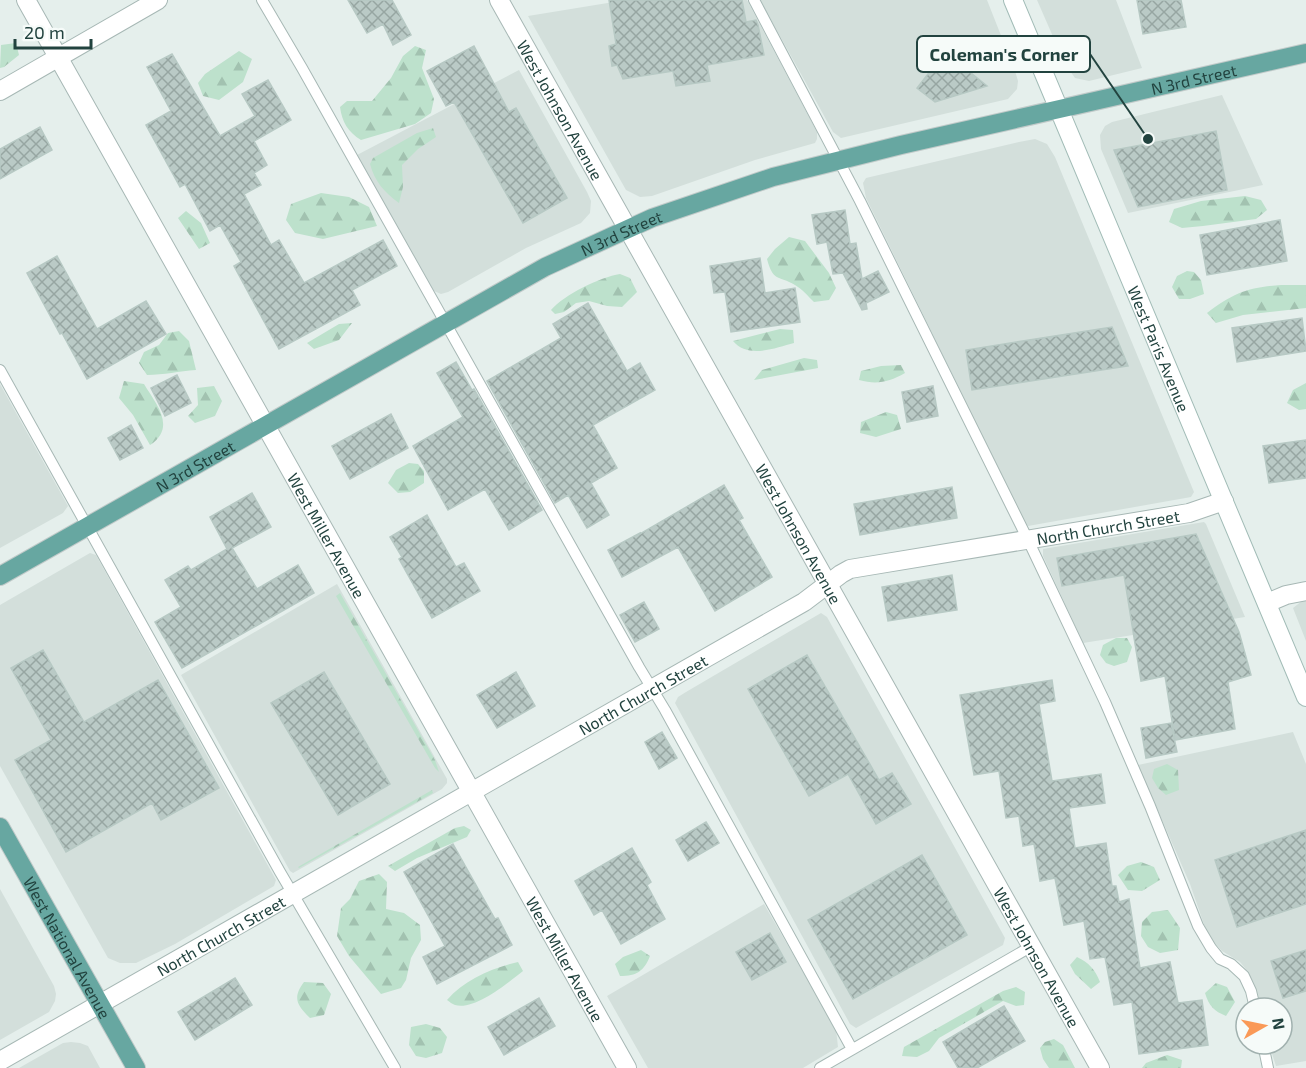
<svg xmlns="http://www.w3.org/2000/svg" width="1306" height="1068" font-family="'Exo 2',sans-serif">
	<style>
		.built { fill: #d3dfdb }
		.forest { fill: url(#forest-firs) }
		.building { fill: url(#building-cross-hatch); stroke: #b7c9c4; stroke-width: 1.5 }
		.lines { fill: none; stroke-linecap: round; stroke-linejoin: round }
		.lane-casing { stroke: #a7b8b5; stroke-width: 12 }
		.street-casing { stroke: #a7b8b5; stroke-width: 20 }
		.secondary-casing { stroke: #a2bcb7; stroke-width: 20 }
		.primary-casing { stroke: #c1cac9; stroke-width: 20 }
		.lane { stroke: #fff; stroke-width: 10 }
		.street { stroke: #fff; stroke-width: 18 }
		.secondary { stroke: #fff; stroke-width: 18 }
		.primary { stroke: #67a7a1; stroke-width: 18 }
		.labels { text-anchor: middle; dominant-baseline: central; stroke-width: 4.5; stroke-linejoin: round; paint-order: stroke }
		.street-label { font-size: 16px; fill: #22433f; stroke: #f6fbf9 }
		.leader { fill: none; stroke: #22433f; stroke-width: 2 }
		.callout-dot { fill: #22433f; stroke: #f6fbf9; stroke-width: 2 }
		.callout { fill: #f6fbf9; stroke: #22433f; stroke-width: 2 }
		.callout-label { font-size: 18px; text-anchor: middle; font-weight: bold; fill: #22433f }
	</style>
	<defs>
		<pattern id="forest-firs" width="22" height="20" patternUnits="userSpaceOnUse" patternTransform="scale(1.5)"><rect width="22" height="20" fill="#bde1cc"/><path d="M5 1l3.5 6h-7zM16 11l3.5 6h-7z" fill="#a2c2b0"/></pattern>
		<pattern id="building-cross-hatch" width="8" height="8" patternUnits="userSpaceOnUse" patternTransform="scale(1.5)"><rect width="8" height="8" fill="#bacac6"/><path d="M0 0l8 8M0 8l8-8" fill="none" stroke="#97a6a2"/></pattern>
	</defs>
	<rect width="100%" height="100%" fill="#e5efec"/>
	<!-- built -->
	<path class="built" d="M626,0H747L817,132V139L815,143L755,160L652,196L640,197L626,190L528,16Z
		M760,0H987L1015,71L1018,81L1017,89L1008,99L841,138L833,132Z
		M1037,0H1116L1142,68L1089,81L1075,78L1065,64Z
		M519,70L587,192L591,201L590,213L581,223L526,248L448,292L441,294L434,291L357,155Z
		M1222,95L1263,185L1128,213L1101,149L1100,135L1105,126L1112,122Z
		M1035,139L1047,144L1055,157L1194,492L1191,497L1028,526L1025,523L866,198L863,183L866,178L1019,142Z
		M0,384L68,506L63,513L0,548Z
		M1204,522L1206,524L1245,617L1083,643L1043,556V549Z
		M90,553L96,555L276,880L274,886L175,944L136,963H120L108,958L0,766V605Z
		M337,584L447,779V783L442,789L293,873L290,871L181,675Z
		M1306,600V641L1293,608L1302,601Z
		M821,613L827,617L1005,938L1003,945L856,1028L850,1024L675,703L678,697L686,692Z
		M1293,732L1306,764V1061L1276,1066L1269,1044H1282V1008H1260L1254,984L1245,968L1240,962L1222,951L1208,936L1190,884L1138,765Z
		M0,889L54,986L56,994L55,1001L49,1012L0,1040Z
		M764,904L836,1029L838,1047L803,1068H648L607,996Z
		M71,1042L80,1043L88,1046L100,1068H19L63,1043Z"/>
	<!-- forest -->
	<path class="forest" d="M16,43L19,55L4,67L0,68L1,45Z
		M415,46L426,50L422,68L434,99L431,113L415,124L361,140C348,132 342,122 340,107L347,101H372L391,78L403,56Z
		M239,51L252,59L243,82L219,100L203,96L198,83L205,74Z
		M433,128L436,137L418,149L402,165L403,187L399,203C384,192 375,182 370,164L373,158L417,133Z
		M321,193L349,197L369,207L377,226L323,239L295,233L286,220L291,204Z
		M1245,196L1261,200L1267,210L1256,219L1203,226L1182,228L1169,222L1174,209L1201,201Z
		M186,211L201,223L210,243L199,249L178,218Z
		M789,237L805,241L829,273L836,288L829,300L814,302C808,296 802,289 795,285C778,275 773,282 767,259L775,249Z
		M1187,271L1194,272L1201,280L1204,294L1190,299H1179L1172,287L1177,276Z
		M620,274L630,278L637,292L622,307L607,306L589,301L576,303L564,312L555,314L551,310C564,295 600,277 620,274Z
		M1281,285H1306V308L1243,315L1216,323L1207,313C1233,293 1249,287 1281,285Z
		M352,323L339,340L314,349L307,343L339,324Z
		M780,329L793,330L794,343C775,348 748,359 733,341Z
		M179,331L189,341L196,370C179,371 164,375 147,375L139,363L144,352L159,345L168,333Z
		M804,358L817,360L818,368L754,380L762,370Z
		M901,365L905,373C889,382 877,385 859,380L861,371L881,366Z
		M124,381L144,384C156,404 177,427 150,445L133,415L119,398Z
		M1306,383V409L1299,410L1287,403L1293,390Z
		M214,386L222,401L215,416L195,423L188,416L198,405L197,388Z
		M886,412L897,415L901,429L876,437L860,433L861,422Z
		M409,463L418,464L424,471V483L410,492L398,493L388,483L396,470Z
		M340,593L435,760L439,772L435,768L336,596Z
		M1116,638H1127L1132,647L1127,662L1114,666L1106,663L1100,655L1103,645Z
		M1167,764L1178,770L1179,790L1166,795L1158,788L1152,778L1154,769Z
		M432,790L433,793L299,868L298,867Z
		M464,826L471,830L467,837L417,858L395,871L388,866L455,828Z
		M1141,862L1154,867L1160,880L1142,891L1128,890L1118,875L1127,866Z
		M379,874L387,882L386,909L404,913L420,925L421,940L411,958L406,980L401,988L381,994L349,956L337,936L341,908L350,899L359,881Z
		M1168,910L1180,928L1178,950L1160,953L1148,947L1141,936L1142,922L1152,912Z
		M641,950L650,956C644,971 637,976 620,976L615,964L623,957Z
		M1077,957C1089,963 1095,969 1100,982L1091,989L1075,974L1070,965Z
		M518,962L523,971C509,982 474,1011 455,1005C452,1004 450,1002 447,1000C464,980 492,968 518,962Z
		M304,982L323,983L331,994L324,1015L310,1018C297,1005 292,998 304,982Z
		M1216,983L1227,987L1235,1002L1226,1016C1214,1011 1209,1006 1205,993Z
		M1016,987L1025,992L1024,1005L1016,1006L1003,1001L939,1038L929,1051L917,1057L902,1056L904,1047L1003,991Z
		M426,1024L440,1028L447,1037L442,1053L426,1058L416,1056L409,1045L411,1027Z
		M1054,1039L1063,1045L1075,1068H1049L1043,1059L1040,1048L1045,1042Z
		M1167,1055L1182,1060L1181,1068H1142L1146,1063Z"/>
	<!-- building -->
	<path class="building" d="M348,0H392L411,35L393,45L383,24L367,33Z
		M609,0H742L746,22L756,20L758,25L764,55L707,65L710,81L676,86L673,71L623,79L617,65L612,66L609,46L616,44Z
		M1137,0H1181L1186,27L1143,34Z
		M474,46L509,112L516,108L567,198L523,223L454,102L446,106L427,71Z
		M945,52L987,86L935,102L917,88Z
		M172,54L220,136L255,116L242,94L268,80L291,120L254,141L267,165L254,173L261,185L244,194L271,245L279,240L304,283L383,240L397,266L352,290L360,305L279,349L234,266L241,262L220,225L210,231L185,184L180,187L146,125L171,111L147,67Z
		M40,127L52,150L0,179V149Z
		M1216,131L1227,190L1138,207L1114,150Z
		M845,210L850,244L856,243L862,279L878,271L889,292L866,303L867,309L862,310L843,273L833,274L827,242L817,244L812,215Z
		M1280,220L1287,261L1207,275L1200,235Z
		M57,256L97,329L146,301L166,334L87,379L62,333L60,334L27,273Z
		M760,258L765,293L795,288L800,322L731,332L725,292L714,293L710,266Z
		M588,303L627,371L640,363L655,390L593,425L617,468L591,483L609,515L587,528L568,495L555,503L487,381L561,338L553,324Z
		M1302,318L1306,351L1237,362L1232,328Z
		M1112,327L1128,366L972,390L966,350Z
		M456,362L472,390L474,389L542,510L509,530L485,489L448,510L413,446L463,417L437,373Z
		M177,375L191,403L165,416L151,388Z
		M933,386L938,416L907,422L902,392Z
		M391,414L408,448L350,479L332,446Z
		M131,425L143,448L120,460L108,438Z
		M1306,440V478L1269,483L1263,446Z
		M724,485L743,518L739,520L772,577L715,611L678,547L622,577L608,550L640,533V534Z
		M952,487L957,518L860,535L854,504Z
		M252,493L271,527L232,548L257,589L298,565L314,593L182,668L155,622L181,607L165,580L188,566L191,570L227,549L210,517Z
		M427,515L456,567L464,563L480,591L432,618L399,559L402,557L390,537Z
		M1196,534L1239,632L1251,675L1228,682L1235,729L1175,740L1165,676L1141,681L1124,575L1062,586L1057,558Z
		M952,575L957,610L888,621L882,587Z
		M644,602L659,629L635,642L620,615Z
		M43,650L84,722L158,680L219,788L161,820L152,803L66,852L15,760L51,740L11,668Z
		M807,655L879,780L892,773L911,804L876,824L848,774L809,796L748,689Z
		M324,672L390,784L338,815L271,703Z
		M516,672L535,706L497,728L477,695Z
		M1052,680L1055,701L1039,704L1052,781L1101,774L1105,803L1069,808L1075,848L1106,843L1112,886H1116L1119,902L1129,899L1140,968L1170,962L1178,1003L1202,1000L1208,1045L1139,1054L1132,1002L1114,1005L1105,957L1090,959L1084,921L1064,925L1055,878L1040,881L1034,844L1023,846L1019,816L1006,818L999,771L974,775L960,695Z
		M1171,723L1177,752L1146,758L1141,728Z
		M662,732L677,758L659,769L645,742Z
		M706,822L719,843L688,861L676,840Z
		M1306,830V904L1237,927L1215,860Z
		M453,844L495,919L498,918L512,945L437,984L423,957L445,946L404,872Z
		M632,848L651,882L647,885L665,919L621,944L602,910L594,915L575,881Z
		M922,855L967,935L853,999L808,920Z
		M770,933L786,962L752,980L736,952Z
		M1306,950V991L1283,998L1271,961Z
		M235,978L252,1005L195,1040L178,1012Z
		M539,998L555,1026L504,1055L488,1027Z
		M1004,1006L1025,1041L977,1068H958L943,1042Z"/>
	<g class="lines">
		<!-- lane casing -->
		<g class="lane-casing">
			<path id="lane" d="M262,0L302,68L639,667L665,710L852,1049
				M754,0L860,201L1028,540L1105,702L1150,806L1198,926L1211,948L1220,959L1231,964L1244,976L1251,991L1255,1008
				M0,370L280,872L395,1068
				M1263,1044L1268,1068
				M820,1068L1032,946"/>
		</g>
		<!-- street casing -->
		<g class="street-casing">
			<g id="street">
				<path id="s1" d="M26,0L627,1068"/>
				<path id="s2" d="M499,0L1100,1068"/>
				<path d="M0,91L158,0"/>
				<path d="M1267,603L1286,595L1306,591"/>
				<path id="s3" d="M0,1061L804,602L841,574L850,569L1189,513L1224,501"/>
			</g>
		</g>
		<!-- secondary casing -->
		<g class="secondary-casing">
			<g id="secondary">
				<path id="s4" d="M1013,0L1306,697"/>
			</g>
		</g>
		<!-- primary casing -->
		<g class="primary-casing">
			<g id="primary">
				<path id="s5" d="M0,576L545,267L652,218L773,177L901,145L1306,53"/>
				<path id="s6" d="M0,827L136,1068"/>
			</g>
		</g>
		<!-- lane -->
		<use href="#lane" class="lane"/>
		<!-- street -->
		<use href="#street" class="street"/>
		<!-- secondary -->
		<use href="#secondary" class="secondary"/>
		<!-- primary -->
		<use href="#primary" class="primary"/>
	</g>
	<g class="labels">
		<!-- street labels -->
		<g class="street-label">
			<text stroke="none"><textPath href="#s5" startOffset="1304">N 3rd Street</textPath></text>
			<text stroke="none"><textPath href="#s2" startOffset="126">West Johnson Avenue</textPath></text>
			<text stroke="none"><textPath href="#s5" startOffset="710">N 3rd Street</textPath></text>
			<text stroke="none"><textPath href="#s4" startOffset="378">West Paris Avenue</textPath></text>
			<text stroke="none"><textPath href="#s5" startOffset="224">N 3rd Street</textPath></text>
			<text stroke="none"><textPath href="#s3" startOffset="1244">North Church Street</textPath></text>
			<text stroke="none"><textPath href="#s1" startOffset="614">West Miller Avenue</textPath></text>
			<text stroke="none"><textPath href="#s2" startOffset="612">West Johnson Avenue</textPath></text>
			<text stroke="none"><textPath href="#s3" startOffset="740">North Church Street</textPath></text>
			<text stroke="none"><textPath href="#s3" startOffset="254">North Church Street</textPath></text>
			<text stroke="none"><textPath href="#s6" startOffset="138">West National Avenue</textPath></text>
			<text stroke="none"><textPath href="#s2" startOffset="1098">West Johnson Avenue</textPath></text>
			<text stroke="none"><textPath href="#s1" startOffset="1100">West Miller Avenue</textPath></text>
		</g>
	</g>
	<!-- callouts -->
	<path class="leader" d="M1148 139L1090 54"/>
	<circle class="callout-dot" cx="1148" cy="139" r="6"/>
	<rect class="callout" x="917" y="36" width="173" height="36" rx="6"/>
	<g class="callout-label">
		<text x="1004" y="61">Coleman's Corner</text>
	</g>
	<!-- north arrow -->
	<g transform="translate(1264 1026) rotate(81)"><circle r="28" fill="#f6fbf9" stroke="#a1b1af" stroke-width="1.5"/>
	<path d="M0-4.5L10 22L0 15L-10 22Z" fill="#fa9957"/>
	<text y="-9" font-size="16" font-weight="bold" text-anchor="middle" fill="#22433f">N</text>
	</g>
	<!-- scale -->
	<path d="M15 39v9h76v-9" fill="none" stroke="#22433f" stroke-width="3"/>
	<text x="24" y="39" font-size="18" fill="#22433f" stroke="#f6fbf9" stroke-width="4.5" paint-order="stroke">20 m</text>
</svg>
